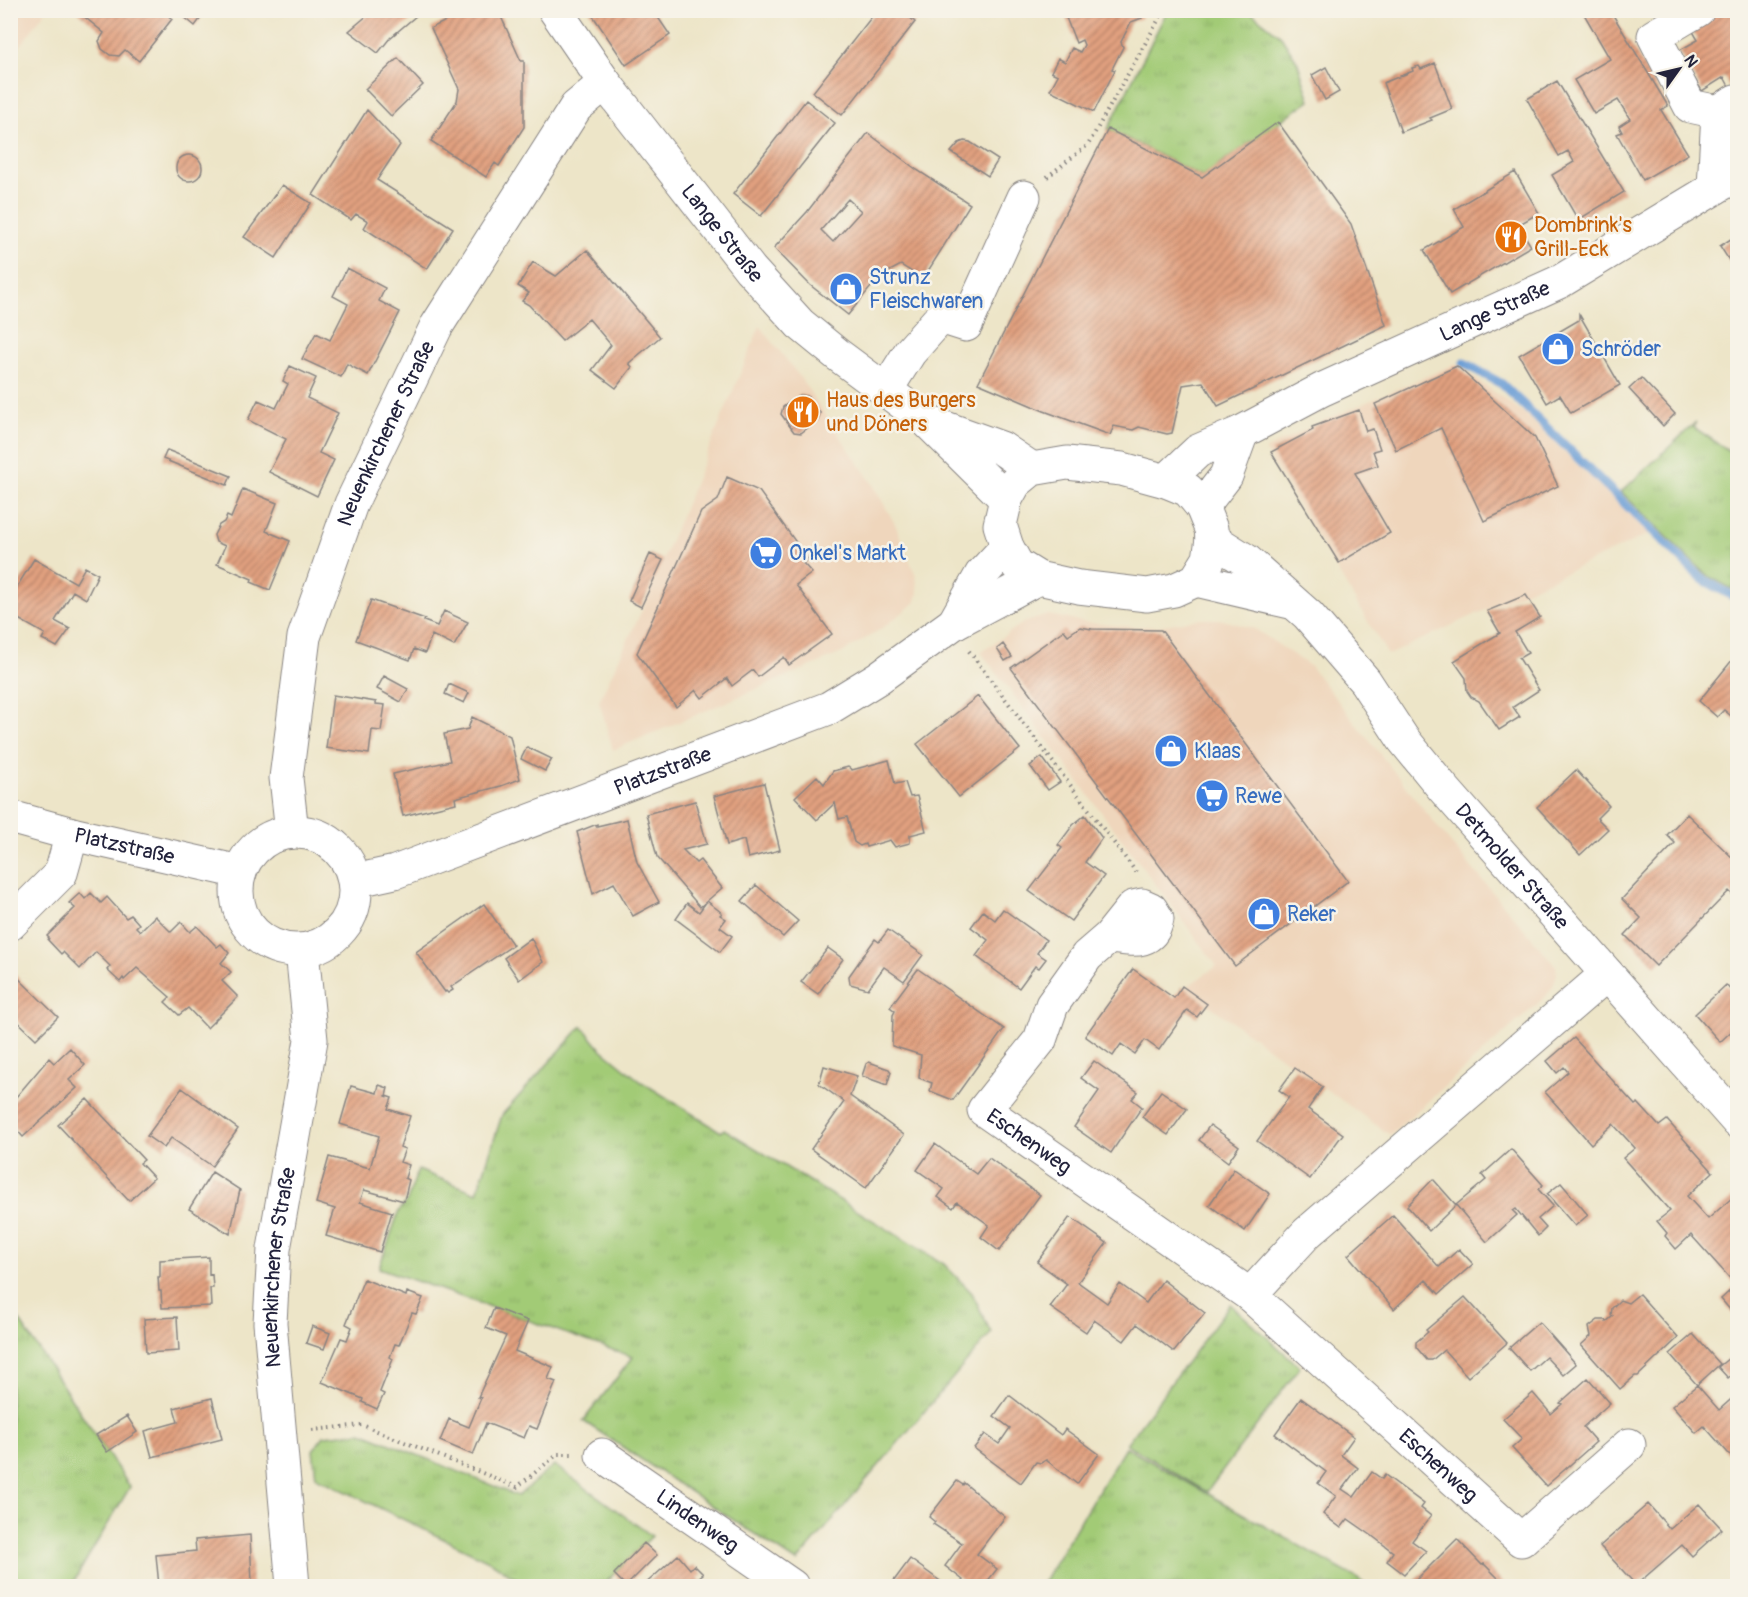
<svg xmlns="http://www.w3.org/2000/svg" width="1748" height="1597" font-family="Pangolin,sans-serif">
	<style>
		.built { fill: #efd6bc }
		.grass { fill: url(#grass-tufts); stroke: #627658; stroke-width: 1.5 }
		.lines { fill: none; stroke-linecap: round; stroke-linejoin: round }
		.stream { stroke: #6a9dd5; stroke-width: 9 }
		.building { fill: url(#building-hatch); fill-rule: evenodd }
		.minor-casing { stroke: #888482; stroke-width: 35 }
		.major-casing { stroke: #888482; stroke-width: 35 }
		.path { stroke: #888482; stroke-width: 4; stroke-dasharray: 1.5 4.5; stroke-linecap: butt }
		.minor { stroke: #fff; stroke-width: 33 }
		.major { stroke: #fff; stroke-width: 33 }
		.labels { text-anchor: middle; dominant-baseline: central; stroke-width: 5; stroke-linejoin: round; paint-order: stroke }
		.food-label { font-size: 21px; fill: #c56008; stroke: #f7f3e8; text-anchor: start }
		.street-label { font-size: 21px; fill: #22223b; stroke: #f7f3e8 }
		.shop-label { font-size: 21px; fill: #366cbe; stroke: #f7f3e8; text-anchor: start }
	</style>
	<defs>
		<pattern id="grass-tufts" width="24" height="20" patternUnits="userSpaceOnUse" patternTransform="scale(1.5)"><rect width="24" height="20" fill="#a2cb76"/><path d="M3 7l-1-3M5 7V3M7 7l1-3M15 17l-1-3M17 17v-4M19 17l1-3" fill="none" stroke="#8bae67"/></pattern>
		<pattern id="building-hatch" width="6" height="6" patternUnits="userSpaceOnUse" patternTransform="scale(1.5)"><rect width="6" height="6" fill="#e1a07f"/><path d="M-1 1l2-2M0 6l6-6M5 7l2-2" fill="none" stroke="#b68269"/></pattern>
	</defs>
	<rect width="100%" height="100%" fill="#f7f3e8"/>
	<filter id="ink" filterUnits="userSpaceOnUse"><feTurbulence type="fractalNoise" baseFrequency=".0167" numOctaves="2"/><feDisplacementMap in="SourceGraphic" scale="12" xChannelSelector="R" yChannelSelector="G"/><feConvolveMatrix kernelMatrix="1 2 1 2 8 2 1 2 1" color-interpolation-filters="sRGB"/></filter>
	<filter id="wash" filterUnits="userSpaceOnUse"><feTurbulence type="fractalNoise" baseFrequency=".008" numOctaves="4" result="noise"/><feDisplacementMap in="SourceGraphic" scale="24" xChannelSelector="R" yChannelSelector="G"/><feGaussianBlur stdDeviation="1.35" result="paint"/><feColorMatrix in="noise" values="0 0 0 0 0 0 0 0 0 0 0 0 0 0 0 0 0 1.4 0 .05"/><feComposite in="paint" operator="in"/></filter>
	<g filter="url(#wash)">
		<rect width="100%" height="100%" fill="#ede5c8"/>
		<!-- built -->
		<path class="built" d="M11,10L46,11L11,58L10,11Z
			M760,326L799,376L872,483L895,524L916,576L918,591L916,602L881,629L842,653L613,750L599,701L642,610Z
			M1455,364L1524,413L1649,534L1388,655L1265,450L1325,420Z
			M1048,615L1088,623L1135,627L1158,626L1201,619H1219L1255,629L1310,666L1453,846L1556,966L1557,974L1553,986L1546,996L1390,1135L1185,988L1217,966L981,652L1023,623Z"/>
		<!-- grass -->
		<path class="grass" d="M1167,11H1249L1281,36L1297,61L1310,100L1202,177L1108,129Z
			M1696,422L1693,427L1737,456L1738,580L1732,589L1706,575L1621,492Z
			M582,1026L600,1048L640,1081L721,1132L724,1129L944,1264L972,1293L991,1333L797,1562L583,1421L633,1357L379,1268L399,1211L407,1201L418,1170L477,1193L502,1115Z
			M1230,1304L1300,1367L1207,1492L1126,1444Z
			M17,1317L130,1487L71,1586H11L10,1326Z
			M361,1432L518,1496L554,1465L652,1536L602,1586H528L493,1563L316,1477L313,1450L324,1436Z
			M1125,1447L1360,1580L1367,1586H1041Z"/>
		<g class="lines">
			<!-- stream -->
			<path class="stream" d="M1464,363L1502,384L1702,579L1738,599"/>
		</g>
		<g id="blocks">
			<!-- building -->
			<path class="building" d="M76,10H162L172,19L139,61L125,50L119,56L110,55L102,49L99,41L104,33Z
				M176,10H207L195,26Z
				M366,10H420L416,13L417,15L390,38L378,53L349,31L369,14Z
				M469,10H498L521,61H524V127L499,166L495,163L486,177L431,141L457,101L459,89L431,28Z
				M589,10H653L670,35L626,65Z
				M877,10H901L915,22L842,115L813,92Z
				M1063,10H1139L1142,18L1131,22L1121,42L1123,47L1112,69L1115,70L1094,112L1050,90L1058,75L1051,72L1058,58L1065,62L1072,48L1080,52L1084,45L1082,40L1076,43Z
				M1591,10H1610L1668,106L1661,110L1688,154L1643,180L1617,134L1622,132L1619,126L1630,119L1618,100L1594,114L1574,80L1610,59L1584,14Z
				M1705,10H1737V101L1724,77L1702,91L1678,51L1698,40L1691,28Z
				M398,58L423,85L391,116L365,89Z
				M1435,63L1452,109L1430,118L1432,120L1401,132L1383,83L1413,71L1412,68L1419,66L1421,69Z
				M1326,67L1339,92L1325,100L1312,75Z
				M1557,81L1624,192L1578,220L1552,175L1574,162L1568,151L1559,156L1527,99Z
				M806,100L835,123L761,216L733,194Z
				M367,110L400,145L377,180L453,228L427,269L364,228L368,221L356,214L351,220L313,195Z
				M1278,122L1351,224L1386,325L1218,406L1203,382L1183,385L1172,433L1167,434L1139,427L1133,430L1114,426L1110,435L1044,411L978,383L1108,129L1202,177Z
				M868,133L917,170L970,204L923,279L901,265L880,276L848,315L810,285L774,248L807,212ZM848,199L861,211L833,242L821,230Z
				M964,141L970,142L998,160L988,176L951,152L959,143Z
				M176 168a13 13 0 1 1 26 0a13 13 0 1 1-26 0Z
				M1515,172L1539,213L1518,225L1531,246L1450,294L1424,250L1464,227L1454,209Z
				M282,185L311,203L276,258L244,237Z
				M1737,235V262L1732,265L1720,246Z
				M587,250L660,337L629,363L632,367L616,388L592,370L611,345L589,319L562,341L529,305L522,301L529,293L518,286L533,262L556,276Z
				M347,268L385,288L379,301L400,312L368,375L347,364L341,377L302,359L316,333L330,340L348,304L333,296Z
				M1579,314L1620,385L1571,413L1560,395L1547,403L1519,355L1579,320Z
				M290,366L316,378L307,398L338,413L319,453L334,460L317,496L269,472L286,439L248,420L258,400L276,408L288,384L283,381Z
				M1457,366L1535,438L1558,486L1484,521L1441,428L1396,450L1375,404Z
				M1641,378L1675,414L1663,426L1629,389Z
				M800,395L807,396L820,413L818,420L801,433L794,432L781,414L783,407Z
				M1359,410L1366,431L1373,429L1380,449L1373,451L1378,465L1355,473L1390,533L1339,563L1271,452L1313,430L1312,427Z
				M167,450L231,476L227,485L163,459Z
				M727,477L759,491L808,559L803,563L812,573L796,585L832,634L789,665L784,657L758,677L753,670L732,686L727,678L702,698L696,690L676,707L637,653L701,512L718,500Z
				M243,489L277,503L266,531L290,541L270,590L251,582L252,579L217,564L225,546L216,542L214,535L219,525L224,522L227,516L231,518Z
				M650,554L663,560L641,607L629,601Z
				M34,559L76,583L85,567L98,574L86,599L73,591L55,621L70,629L57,647L42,639L45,634L13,616L19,606L10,601V598Z
				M1526,595L1540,617L1515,632L1528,653L1519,658L1539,690L1513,707L1520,717L1499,730L1479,701L1471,697L1467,691L1466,678L1454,661L1500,633L1487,611Z
				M371,600L425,619L424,621L437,626L444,611L468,622L454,646L432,635L425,653L414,649L410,660L356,640Z
				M1080,627L1092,629L1161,630L1348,881L1235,966L1011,668L1064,630L1068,635Z
				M1003,644L1012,657L1005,661L997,649Z
				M1737,654V721L1724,710L1717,717L1699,701Z
				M384,676L408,689L401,702L377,689Z
				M449,684L469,693L464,703L445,694Z
				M333,695L376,702V704L385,705L381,731L372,730L369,754L326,748Z
				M978,696L1020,749L959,797L917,744Z
				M472,717L510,736L520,779L501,786L455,798L456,803L403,816L393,774L450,761L444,734L468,729Z
				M527,747L552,759L545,771L521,759Z
				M1042,757L1060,782L1048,790L1030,766Z
				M889,760L895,784L905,782L910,797L917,796L926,831L910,835V843L895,847L890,840L866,847L865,844L860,846L854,842L847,817L839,819L835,803L817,820L795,797L817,776L824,784L833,771L848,767L852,770Z
				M1576,770L1609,806L1597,818L1608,829L1580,855L1537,807Z
				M764,783L780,850L748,858L744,840L727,845L714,796Z
				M695,801L707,844L683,850L696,863L700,860L722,888L700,907L657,857L646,814Z
				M1687,814L1737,862V897L1736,898L1729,891L1656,966L1625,935L1641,918L1622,899L1675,843L1667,835Z
				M1085,815L1102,838L1085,862L1104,876L1071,921L1029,891L1062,848L1058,845L1073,825Z
				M627,819L637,862L659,902L633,916L614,883L593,894L577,832L597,824V826Z
				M756,885L798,921L783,937L742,901Z
				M80,893L85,899L91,893L101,903L107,897L126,918L131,915L139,924L136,927L140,931L155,916L171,932L181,922L190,932L197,926L217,947L221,944L229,953L221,963L231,972L222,981L238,997L207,1028L188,1008L179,1015L165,1002L170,997L137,968L124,980L123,978L120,982L107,970L110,966L96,952L80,969L63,952L61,954L48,940L49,938L47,936L75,908L69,903Z
				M707,901L722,913L720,915L726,919L720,927L732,936L720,952L676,919L687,903L699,912Z
				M484,904L513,945L451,987L453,990L448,993L446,991L445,992L416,952Z
				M1003,909L1046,940L1037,953L1046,959L1039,968L1035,966L1019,988L976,956L988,940L971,927L983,911L995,920Z
				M888,930L923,955L904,981L884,967L868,989L850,984L849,976L875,939L879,942Z
				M531,938L543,962L519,980L504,958Z
				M828,948L843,959L818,994L801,982Z
				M918,969L1004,1029L953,1100L930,1091L932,1083L919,1078L921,1055L892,1046L893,1015L895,1011L890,1007Z
				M1133,969L1174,998L1182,986L1207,1004L1197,1017L1187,1010L1159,1050L1145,1040L1135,1054L1121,1044L1113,1056L1085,1036Z
				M10,970L58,1017L36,1039L10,1014Z
				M1726,985L1737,997V1026L1720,1042L1695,1014Z
				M1574,1038L1635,1105L1638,1103L1659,1126L1667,1120L1713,1172L1687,1196L1708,1219L1734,1196L1737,1200V1318L1721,1299L1736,1285L1691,1235L1676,1249L1665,1236L1667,1233L1657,1221L1670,1211L1623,1158L1635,1148L1613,1124L1591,1144L1545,1092L1568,1072L1564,1067L1557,1073L1547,1061Z
				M70,1048L85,1065L69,1080L77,1088L23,1137L14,1127L10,1130V1104L49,1058L54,1063Z
				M1094,1061L1138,1092L1132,1099L1142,1107L1111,1153L1074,1127L1099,1091L1081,1078Z
				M869,1062L889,1069L891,1072L887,1085L862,1076L866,1064Z
				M824,1066L857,1076L850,1096L904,1135L866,1188L811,1149L844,1102L819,1084Z
				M1295,1068L1323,1087L1308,1109L1343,1134L1310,1179L1257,1141L1289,1097L1279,1090Z
				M379,1085L388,1088L386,1096L392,1098L388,1109L410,1116L400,1147L405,1149L400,1162L409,1165L405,1178L409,1180L404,1201L364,1190L360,1202L392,1212L380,1252L326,1236L335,1209L316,1203L329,1157L370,1168L379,1136L340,1124L351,1086L377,1093Z
				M182,1088L238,1129L212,1166L171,1138L164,1148L147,1136Z
				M1161,1091L1187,1109L1168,1135L1142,1117Z
				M87,1099L144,1160L140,1163L154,1178L129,1201L58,1125Z
				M1210,1125L1239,1146L1228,1162L1199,1140Z
				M935,1144L976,1174L989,1158L1040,1195L999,1251L981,1237L989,1225L957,1202L953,1208L938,1197L944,1189L917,1170Z
				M1511,1149L1543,1185L1538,1189L1553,1206L1538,1219L1546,1228L1538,1236L1516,1209L1513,1211L1517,1215L1487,1242L1456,1205L1486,1180L1482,1175Z
				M1234,1169L1270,1194L1245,1231L1209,1205Z
				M212,1172L240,1190L230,1234L189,1209Z
				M1433,1179L1456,1205L1429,1231L1407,1206Z
				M1561,1183L1588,1215L1575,1226L1547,1194Z
				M1393,1215L1439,1267L1459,1249L1473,1264L1439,1294L1426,1280L1394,1309L1348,1255Z
				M1070,1217L1107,1243L1078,1282L1107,1303L1120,1284L1146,1303L1163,1280L1205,1313L1174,1352L1137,1324L1124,1341L1094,1320L1086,1332L1050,1307L1067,1284L1037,1262Z
				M209,1257V1275L212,1274L213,1288H210L211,1306L162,1308L161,1291H159L158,1277H160V1260Z
				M364,1279L406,1296L407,1292L423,1298L416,1314L412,1313L399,1345L395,1344L390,1357L393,1359L380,1392L384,1394L377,1409L362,1402L363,1399L322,1382L341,1338L347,1340L352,1327L346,1324Z
				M1639,1294L1678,1338L1638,1376H1635L1620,1389L1581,1345L1591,1336L1589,1327L1598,1320H1605L1606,1322L1613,1316L1611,1315L1612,1308L1620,1300L1628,1303Z
				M1465,1297L1507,1343L1468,1377L1444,1350L1432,1360H1427L1416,1347V1342L1428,1332L1426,1330Z
				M494,1308L528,1321L515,1351L553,1367L548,1379L556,1382L537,1429L529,1426L524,1438L486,1423L473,1455L440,1441L449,1419L469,1427L481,1398L478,1397L506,1336L486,1328Z
				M177,1317L179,1351L146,1353L144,1319Z
				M1539,1322L1576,1364L1563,1375L1546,1357L1530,1371L1509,1348Z
				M312,1326L330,1333L324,1349L306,1343Z
				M1693,1334L1720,1364L1697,1385L1670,1354Z
				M1729,1358L1737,1370L1728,1378L1718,1367Z
				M1588,1378L1610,1403L1583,1427L1596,1442L1546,1486L1512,1448L1522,1439L1503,1419L1533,1393L1551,1414L1562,1404L1560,1403Z
				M1697,1385L1719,1410L1737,1394V1463L1704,1426L1696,1433L1672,1406Z
				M1009,1395L1061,1435L1065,1429L1099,1454L1077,1484L1046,1460L1041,1463L1036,1462L1021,1483L974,1448L985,1434L999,1444L1010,1428L994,1416Z
				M212,1398L222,1439L152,1457L145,1431L178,1422L174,1408Z
				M1301,1398L1354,1437L1341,1455L1358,1468L1342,1489L1354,1497L1372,1472L1382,1479L1385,1475L1424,1504L1421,1508L1431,1516L1412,1541L1426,1551L1404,1574L1387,1561L1393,1552L1371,1535L1348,1519L1341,1528L1323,1514L1336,1496L1318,1483L1326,1472L1275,1434Z
				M127,1416L137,1432L107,1452L96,1435Z
				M957,1481L963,1485L964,1483L1005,1517L977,1554L997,1569L984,1586H958L963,1580L945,1566L962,1543L933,1524L935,1522L929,1517Z
				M1648,1504L1670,1529L1699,1504L1722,1529L1692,1556L1682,1545L1636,1585L1600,1546Z
				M250,1535L252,1584L225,1586H159L156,1555L196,1551L195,1540Z
				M1457,1539L1482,1565L1484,1564L1506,1586H1419L1414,1582Z
				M644,1543L657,1555L626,1586L614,1574Z
				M678,1555L690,1569L694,1565L703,1574L698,1578L706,1586H643Z
				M910,1559L947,1586H890Z"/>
		</g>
	</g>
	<g filter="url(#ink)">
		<use href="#blocks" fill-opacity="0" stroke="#888482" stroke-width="1.5"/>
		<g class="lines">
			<!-- minor casing -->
			<g class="minor-casing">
				<g id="minor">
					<path d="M1698,10L1654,36L1690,106L1718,112"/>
					<path d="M1714,188L1718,112L1735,101"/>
					<path d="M886,390L910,352L941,317L966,325L1024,197"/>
					<path d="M954,623L981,575L1007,547"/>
					<path id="s1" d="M10,817L72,834L240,872"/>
					<path id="s2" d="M292,832L286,778L304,637L351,504L436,327L576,107L605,83"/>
					<circle cx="296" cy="891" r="59"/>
					<path id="s3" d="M354,881L395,872L829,708L878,678L954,623L1038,578"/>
					<path d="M10,924L61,873L72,834"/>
					<path id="s4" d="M1109,937C1130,939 1152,946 1157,919L1151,909L1142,905L1133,907L1109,937L1087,956L1052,1005L1040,1040L984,1110L1250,1295L1521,1540L1629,1445"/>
					<path d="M1250,1295L1307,1233L1607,974"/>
					<path id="s5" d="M602,1455L792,1586"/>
					<path id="s6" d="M293,1586L270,1323L274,1249L311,1040L302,951"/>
				</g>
			</g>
			<!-- major casing -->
			<g class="major-casing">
				<g id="major">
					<path id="s7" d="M555,10L605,83L750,269L800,324L838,355L927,421L1006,499"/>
					<path d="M937,425L1001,448L1032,469"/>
					<path d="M1067,463L1122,469L1166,481L1188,490L1202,507L1211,529L1212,539L1209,559L1196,580L1174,590L1147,595L1079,587L1038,578L1017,565L1007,547L1000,525L1006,499L1015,483L1032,469Z"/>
					<path id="s8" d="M1166,481L1198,451L1242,432L1321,390L1561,281L1738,174"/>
					<path d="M1202,507L1226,476L1242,432"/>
					<path id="s9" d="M1212,539L1247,561L1308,615L1365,681L1403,739L1443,788L1738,1122"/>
					<path d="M1196,580L1290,602"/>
				</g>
			</g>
			<!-- path -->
			<path class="path" d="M1047,177L1088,145L1164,10
				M969,651L1136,872
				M312,1430L362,1425L517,1487L558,1454H572"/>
			<!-- minor -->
			<use href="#minor" class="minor"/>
			<!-- major -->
			<use href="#major" class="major"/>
		</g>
	</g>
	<!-- icons -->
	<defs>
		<g id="restaurant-disc" transform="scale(1.725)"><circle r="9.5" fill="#e8710a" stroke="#f7f3e8"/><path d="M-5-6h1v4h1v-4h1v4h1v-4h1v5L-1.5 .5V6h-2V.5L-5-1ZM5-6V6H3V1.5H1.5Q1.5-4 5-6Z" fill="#fff"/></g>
		<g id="shop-disc" transform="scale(1.725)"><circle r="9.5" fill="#3f7fe0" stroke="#f7f3e8"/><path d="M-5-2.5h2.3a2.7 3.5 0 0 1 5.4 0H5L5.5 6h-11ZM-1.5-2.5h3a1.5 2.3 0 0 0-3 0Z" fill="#fff"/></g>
		<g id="supermarket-disc" transform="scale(1.725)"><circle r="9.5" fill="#3f7fe0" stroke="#f7f3e8"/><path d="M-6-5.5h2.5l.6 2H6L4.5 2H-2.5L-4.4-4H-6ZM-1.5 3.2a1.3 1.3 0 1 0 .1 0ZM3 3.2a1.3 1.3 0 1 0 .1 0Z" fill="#fff"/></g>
	</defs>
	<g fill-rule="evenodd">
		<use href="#restaurant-disc" x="1511" y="237"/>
		<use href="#shop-disc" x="846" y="289"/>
		<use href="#shop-disc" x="1558" y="349"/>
		<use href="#restaurant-disc" x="803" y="412"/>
		<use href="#supermarket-disc" x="766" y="553"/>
		<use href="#shop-disc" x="1171" y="751"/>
		<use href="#supermarket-disc" x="1212" y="796"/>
		<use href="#shop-disc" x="1264" y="914"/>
	</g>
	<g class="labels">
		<!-- food labels -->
		<g class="food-label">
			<text x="1534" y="225">Dombrink's<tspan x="1534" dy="24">Grill-Eck</tspan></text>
			<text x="826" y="400">Haus des Burgers<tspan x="826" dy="24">und Döners</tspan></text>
		</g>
		<!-- street labels -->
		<g class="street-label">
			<text stroke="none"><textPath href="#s7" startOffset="279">Lange Straße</textPath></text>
			<text stroke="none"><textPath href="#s8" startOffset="372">Lange Straße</textPath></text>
			<text stroke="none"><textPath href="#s2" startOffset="416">Neuenkirchener Straße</textPath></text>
			<text stroke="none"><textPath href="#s3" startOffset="328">Platzstraße</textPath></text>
			<text stroke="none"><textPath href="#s1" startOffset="118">Platzstraße</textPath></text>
			<text stroke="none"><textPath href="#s9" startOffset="447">Detmolder Straße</textPath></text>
			<text stroke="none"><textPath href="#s4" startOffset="399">Eschenweg</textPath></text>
			<text stroke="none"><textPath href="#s6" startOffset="320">Neuenkirchener Straße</textPath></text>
			<text stroke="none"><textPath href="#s4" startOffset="922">Eschenweg</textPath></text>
			<text stroke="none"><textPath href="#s5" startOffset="116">Lindenweg</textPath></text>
		</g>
		<!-- shop labels -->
		<g class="shop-label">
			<text x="869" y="277">Strunz<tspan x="869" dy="24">Fleischwaren</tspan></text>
			<text x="1581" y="349">Schröder</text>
			<text x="789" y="553">Onkel's Markt</text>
			<text x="1194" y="751">Klaas</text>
			<text x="1235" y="796">Rewe</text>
			<text x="1287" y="914">Reker</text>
		</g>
	</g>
	<!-- margin -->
	<rect width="1748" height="1597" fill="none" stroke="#f7f3e8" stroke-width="36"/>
	<!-- north arrow -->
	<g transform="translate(1679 69) rotate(56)" stroke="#f7f3e8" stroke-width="4.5" paint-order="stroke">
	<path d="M0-4.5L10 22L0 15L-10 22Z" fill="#22223b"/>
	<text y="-9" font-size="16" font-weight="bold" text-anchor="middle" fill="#22223b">N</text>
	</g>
</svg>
